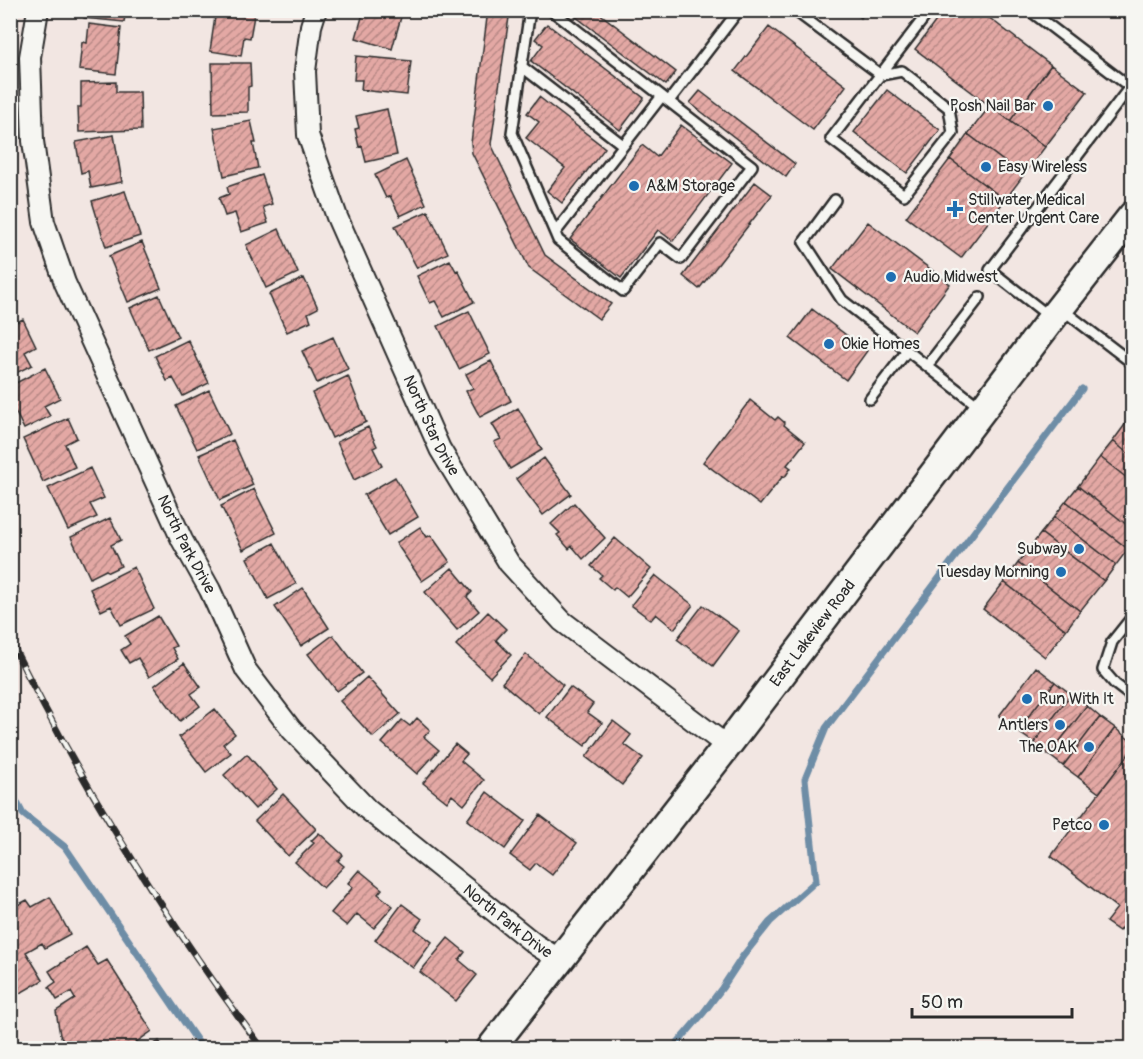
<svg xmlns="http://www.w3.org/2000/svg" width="1143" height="1059" font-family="Pangolin,sans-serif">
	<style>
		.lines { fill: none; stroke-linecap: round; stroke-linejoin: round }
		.stream { stroke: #6e8da6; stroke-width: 7 }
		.building { fill: url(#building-hatch); stroke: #2b2b2b; stroke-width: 1.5 }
		.lane-casing { stroke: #2b2b2b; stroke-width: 14 }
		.street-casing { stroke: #2b2b2b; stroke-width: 24 }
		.secondary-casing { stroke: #2b2b2b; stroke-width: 32 }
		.lane { stroke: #f6f6f2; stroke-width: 9 }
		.street { stroke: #f6f6f2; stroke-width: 20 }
		.secondary { stroke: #f6f6f2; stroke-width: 27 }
		.rail-casing { stroke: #2b2b2b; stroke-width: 7 }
		.rail { stroke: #f6f6f2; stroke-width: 4.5; stroke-dasharray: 14; stroke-linecap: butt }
		.poi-dot { fill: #1f6fb2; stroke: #f6f6f2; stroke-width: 2 }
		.labels { text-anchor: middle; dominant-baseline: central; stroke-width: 4.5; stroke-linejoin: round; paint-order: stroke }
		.poi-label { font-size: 16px; fill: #2b2b2b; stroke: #f6f6f2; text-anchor: end }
		.street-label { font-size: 16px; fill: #2b2b2b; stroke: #f6f6f2 }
	</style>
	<defs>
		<pattern id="building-hatch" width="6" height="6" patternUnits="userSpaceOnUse" patternTransform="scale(1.5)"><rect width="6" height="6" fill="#e3a8a4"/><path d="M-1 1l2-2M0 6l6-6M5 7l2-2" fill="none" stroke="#b88986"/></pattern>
	</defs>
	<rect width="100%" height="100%" fill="#f2e6e2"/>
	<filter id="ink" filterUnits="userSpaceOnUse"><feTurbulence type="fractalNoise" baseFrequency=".0167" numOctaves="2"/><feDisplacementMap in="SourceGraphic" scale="12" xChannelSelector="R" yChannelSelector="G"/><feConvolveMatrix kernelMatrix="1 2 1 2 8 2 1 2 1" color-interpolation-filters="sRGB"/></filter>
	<g filter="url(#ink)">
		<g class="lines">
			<!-- stream -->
			<path class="stream" d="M10,789L23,814L65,847L202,1048
				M673,1048L704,1012L722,988L743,956L770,922L816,881L805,779L826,728L1082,389"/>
		</g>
		<!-- building -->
		<path class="building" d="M63,10H83L82,16L62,13Z
			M85,10H126L124,22L84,18Z
			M216,10H255L250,38L244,37L241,56L210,51Z
			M364,10H403L392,49L356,38Z
			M488,10H510L491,144L545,255L611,304L599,319L529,268L472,153L471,143Z
			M567,10H595L676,72L666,85Z
			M851,10H867L861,18Z
			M944,10H979L1051,65L1010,121L915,49Z
			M89,24L121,28L116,74L79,70L82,42L87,43Z
			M547,24L644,98L620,130L531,61L543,45L535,39Z
			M769,27L846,86L813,130L735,71Z
			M356,56L411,61L407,95L361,90L362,80H354Z
			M212,63H250L251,86L248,87V112L213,113Z
			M1051,65L1087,92L1045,147L1010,121Z
			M116,82V92H140L141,130L79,132L78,107H81V83Z
			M887,90L940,130L907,173L854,132Z
			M700,91L795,164L786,177L690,103Z
			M539,97L605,148L562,203L547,191L565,168L526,138L539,122L527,113Z
			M990,106L1045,147L1023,176L968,134Z
			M387,109L397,155L366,162L362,146L359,147L355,129L359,128L356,116Z
			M251,121L256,143H253L258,168L224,176L214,128Z
			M681,125L732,163L673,241L658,230L621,278L570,239L642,145L657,157Z
			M968,134L1023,176L1005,200L950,159Z
			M114,135L122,182L91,188L88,171L81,173L76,142Z
			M950,159L1005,200L961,258L906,217Z
			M406,160L426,204L400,216L390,196L386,198L375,175Z
			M262,175L272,204L263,207L268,223L241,232L235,213L225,216L219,198L229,194L227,187Z
			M755,182L772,195L699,289L683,276Z
			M125,191L140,236L106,247L92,201Z
			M428,211L448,253L417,268L395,226Z
			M868,222L950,284L914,332L832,269Z
			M279,229L298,273L266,288L246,245Z
			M142,242L161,288L128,302L109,256Z
			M450,260L456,271L458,270L474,302L444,317L435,301L430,303L417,276Z
			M304,278L318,308L308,313L311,321L287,332L269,294Z
			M159,295L178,337L149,350L130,308Z
			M10,302L16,314L10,316Z
			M812,309L867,351L846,380L790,338Z
			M469,311L490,354L459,369L438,326Z
			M23,319L36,346L25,352L32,365L10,376V325Z
			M333,337L348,369L317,383L302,351Z
			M188,340L209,383L183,396L173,378L167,381L155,356Z
			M491,361L511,401L480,417L466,391L473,388L466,374Z
			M45,368L60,398L44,406L50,416L24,429L10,401V386Z
			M348,376L366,422L332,438L312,393Z
			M209,390L230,434L197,449L176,406Z
			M750,400L775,420L778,417L785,423L784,425L805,442L787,465L791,468L785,477L783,476L760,505L703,462Z
			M518,408L542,450L510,469L494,442L501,439L492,424Z
			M1132,415V457L1113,441Z
			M68,418L77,438L65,444L75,467L43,482L23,439Z
			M368,427L377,446L373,448L382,466L354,480L337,442Z
			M233,440L253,485L220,500L199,455Z
			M1113,441L1132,457V482L1100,457Z
			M1100,457L1132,482V529L1078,486Z
			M544,458L571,494L543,515L516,479Z
			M90,468L104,498L90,504L97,517L68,530L48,488Z
			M395,477L418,517L388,535L364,495Z
			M1078,486L1132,529V544L1128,549L1066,501Z
			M254,489L276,533L243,550L221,506Z
			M1066,501L1128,549L1116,565L1054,517Z
			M574,503L605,538L583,559L572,546L569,549L557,535L560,533L551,524Z
			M1054,517L1116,565L1104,581L1041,533Z
			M110,518L121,540L111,545L121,566L108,572L106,570L90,578L71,537Z
			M420,527L427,537L431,535L450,562L422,581L396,543Z
			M1041,533L1104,581L1080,611L1018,563Z
			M615,538L651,569L627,597L615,587L613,590L599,578L602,575L591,566Z
			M274,543L296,584L268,599L247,558Z
			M1018,563L1080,611L1066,630L1004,582Z
			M134,567L154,609L121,625L111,606L101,611L90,589Z
			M452,568L472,592L467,597L479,611L457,630L425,592Z
			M655,575L693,605L674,629L656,614L651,620L631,605Z
			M1004,582L1066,630L1045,657L983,609Z
			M303,588L329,628L301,646L275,607Z
			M703,605L739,631L713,666L677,639Z
			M488,612L506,629L496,640L511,655L490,677L456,645Z
			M158,616L176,646L172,648L178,659L149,677L138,658L129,663L121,650L130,644L125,636Z
			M333,635L362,673L337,691L308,654Z
			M526,654L563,685L539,714L502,683Z
			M184,663L201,687L191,694L200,706L180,721L154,686Z
			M1036,667L1055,682L1017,731L999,716Z
			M367,677L400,714L373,737L340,701Z
			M1055,682L1071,694L1034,743L1017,731Z
			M570,687L593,704L587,712L602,723L585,746L547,717Z
			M1071,694L1087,706L1049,755L1034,743Z
			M1087,706L1100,717L1063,766L1049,755Z
			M215,709L235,734L223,744L231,753L206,772L179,737Z
			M1100,717L1115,728L1078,777L1063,766Z
			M417,718L430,730L424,737L439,750L417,774L382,743L402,720L410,726Z
			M613,721L631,735L624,744L643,758L622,785L586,757Z
			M1115,728L1132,742V750L1099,793L1078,777Z
			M455,744L467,754L461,761L484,780L464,805L452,795L447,802L423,783Z
			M1132,750V913L1119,931L1106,922L1117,908L1051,856Z
			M247,754L277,789L255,809L224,775Z
			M487,792L525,821L505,849L467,820Z
			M283,794L316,829L288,856L255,821Z
			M540,815L577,843L552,875L536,863L530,870L510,855Z
			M319,833L343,855L338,861L344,866L323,888L295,862L314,843L311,841Z
			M359,870L382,889L378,894L393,906L374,928L357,914L347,926L331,913L353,887L348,883Z
			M50,897L70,934L45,948L42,943L26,952L43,980L10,999V909L27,900L32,907Z
			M402,904L422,919L415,929L432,942L413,968L375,940Z
			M448,938L465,952L459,960L477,975L456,1001L420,972Z
			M86,947L98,965L107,960L152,1031L128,1048H69L60,1035L56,1011L75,999L71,992L57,1000L49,987L56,982L49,971Z
			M159,1041L164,1048H148Z"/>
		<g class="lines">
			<!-- lane casing -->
			<g class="lane-casing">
				<path id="lane" d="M530,10L512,133L558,240L623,291L660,243L681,259L752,166L551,10
					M794,10L881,75L902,71L949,108L953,133L904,195L831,139L930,10
					M1029,10L1130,87L990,270L1050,317
					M521,66L623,145
					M669,101L739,10
					M835,200L804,242L842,300L981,408
					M555,233L662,96
					M1063,310L1132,363
					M927,366L980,297
					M870,399L907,351
					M1132,617L1112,642L1103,670L1115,684L1132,697"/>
			</g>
			<!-- street casing -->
			<g class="street-casing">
				<g id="street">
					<path id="s1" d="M38,10L30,57L33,141L44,222L65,283L182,540L210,590L246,670L291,729L367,809L536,945L560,960"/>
					<path id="s2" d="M316,10L311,26L305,71L308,135L337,217L440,449L509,563L562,621L727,746"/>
				</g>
			</g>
			<!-- secondary casing -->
			<g class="secondary-casing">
				<g id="secondary">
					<path id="s3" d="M491,1048L727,746L1052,318L1132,216"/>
				</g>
			</g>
			<!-- lane -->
			<use href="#lane" class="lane"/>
			<!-- street -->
			<use href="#street" class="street"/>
			<!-- secondary -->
			<use href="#secondary" class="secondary"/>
			<!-- rail casing -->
			<g class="rail-casing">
				<path id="rail" d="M10,640C80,782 167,922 262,1048"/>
			</g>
			<!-- rail -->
			<use href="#rail" class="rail"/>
		</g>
	</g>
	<!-- markers -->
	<g class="poi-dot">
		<circle cx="1048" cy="106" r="6"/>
		<circle cx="986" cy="167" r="6"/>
		<circle cx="634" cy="186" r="6"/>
		<path d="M952 200h6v6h6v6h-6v6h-6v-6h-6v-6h6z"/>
		<circle cx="891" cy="277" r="6"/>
		<circle cx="829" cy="344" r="6"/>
		<circle cx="1079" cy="549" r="6"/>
		<circle cx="1061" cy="572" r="6"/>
		<circle cx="1027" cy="699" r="6"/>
		<circle cx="1060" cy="725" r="6"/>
		<circle cx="1089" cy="747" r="6"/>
		<circle cx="1104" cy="825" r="6"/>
	</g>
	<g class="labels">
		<!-- poi labels -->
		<g class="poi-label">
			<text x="1036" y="106">Posh Nail Bar</text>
			<text x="998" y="167" text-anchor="start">Easy Wireless</text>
			<text x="646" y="186" text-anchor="start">A&amp;M Storage</text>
			<text x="968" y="200" text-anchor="start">Stillwater Medical<tspan x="968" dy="18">Center Urgent Care</tspan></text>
			<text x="903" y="277" text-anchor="start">Audio Midwest</text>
			<text x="841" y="344" text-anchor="start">Okie Homes</text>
			<text x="1067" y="549">Subway</text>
			<text x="1049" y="572">Tuesday Morning</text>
			<text x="1039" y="699" text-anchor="start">Run With It</text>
			<text x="1048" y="725">Antlers</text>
			<text x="1077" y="747">The OAK</text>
			<text x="1092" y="825">Petco</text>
		</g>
		<!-- street labels -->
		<g class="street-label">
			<text stroke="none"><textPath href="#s2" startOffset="442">North Star Drive</textPath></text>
			<text stroke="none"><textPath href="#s1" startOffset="566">North Park Drive</textPath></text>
			<text stroke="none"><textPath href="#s3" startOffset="525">East Lakeview Road</textPath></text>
			<text stroke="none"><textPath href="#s1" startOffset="1070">North Park Drive</textPath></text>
		</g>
	</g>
	<!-- margin -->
	<rect width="1143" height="1059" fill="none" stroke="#f6f6f2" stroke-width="36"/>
	<rect x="18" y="18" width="1107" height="1023" fill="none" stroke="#2b2b2b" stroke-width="2" filter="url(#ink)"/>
	<!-- scale -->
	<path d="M912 1008v9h160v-9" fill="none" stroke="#2b2b2b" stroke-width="3"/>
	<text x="921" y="1008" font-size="18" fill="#2b2b2b" stroke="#f6f6f2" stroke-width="4.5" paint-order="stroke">50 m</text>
</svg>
